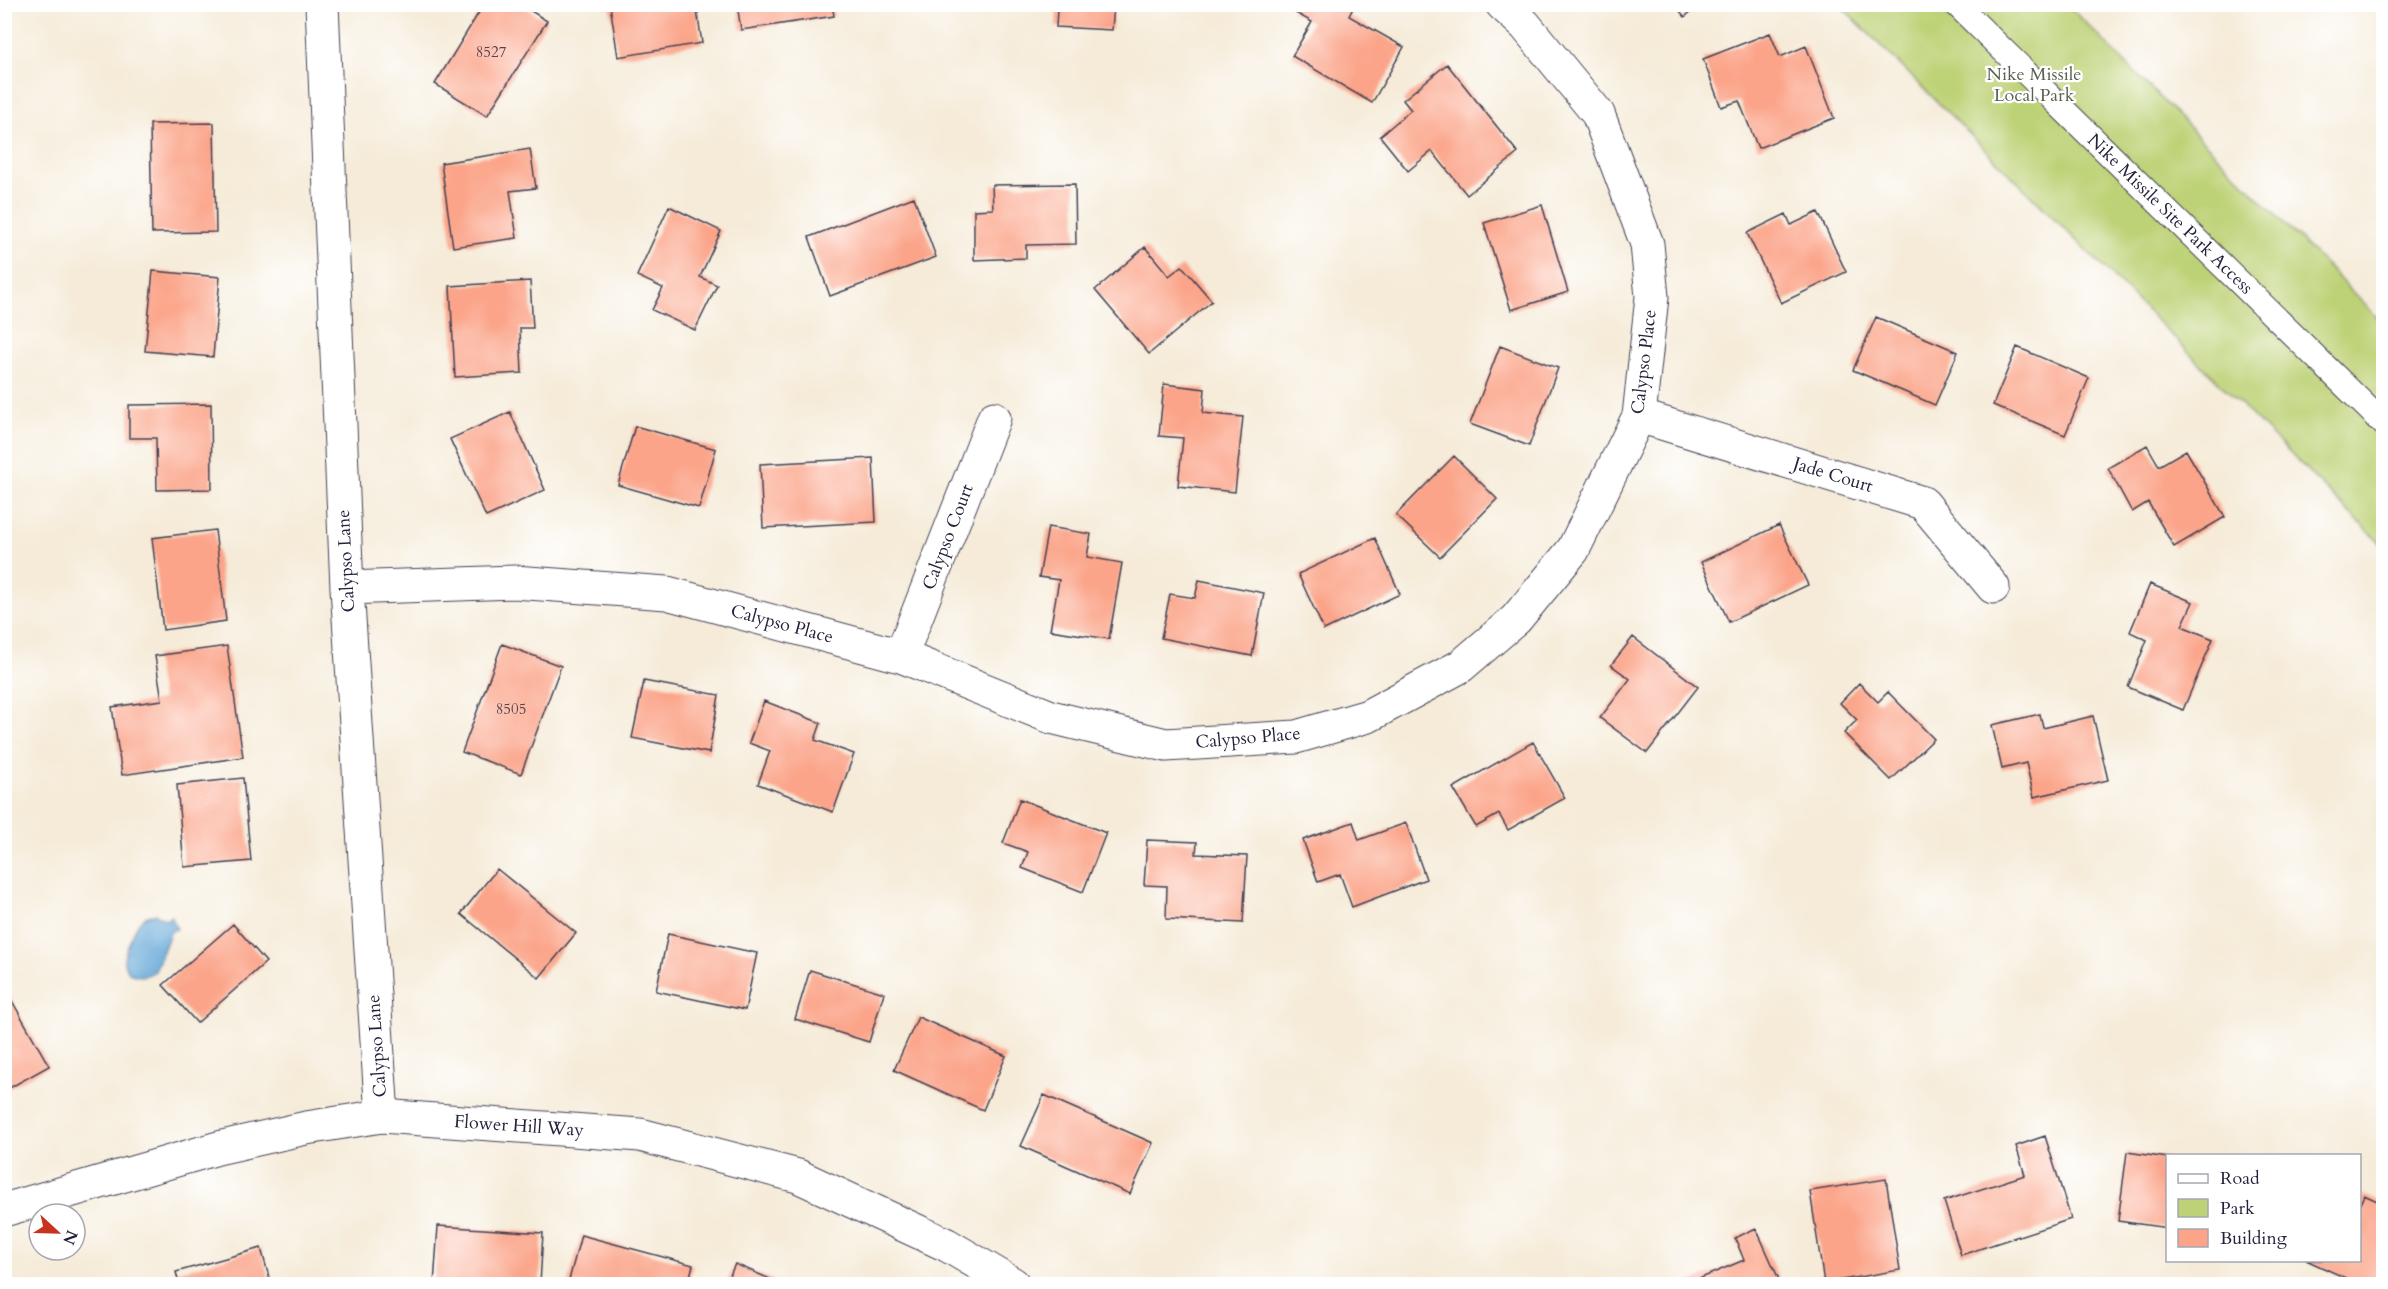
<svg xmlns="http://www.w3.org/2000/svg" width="2388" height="1289" font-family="Cardo,serif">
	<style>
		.green { fill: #bdd276; stroke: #707a58; stroke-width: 1.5 }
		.water { fill: #60a5d5; stroke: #416488; stroke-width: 1.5 }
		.building { fill: #fba489 }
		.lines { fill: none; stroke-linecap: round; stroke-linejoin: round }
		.service-casing { stroke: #424053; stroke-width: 26 }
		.minor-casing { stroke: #424053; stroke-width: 35 }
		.tertiary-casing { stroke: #424053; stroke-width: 35 }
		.service { stroke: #fff; stroke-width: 24 }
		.minor { stroke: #fff; stroke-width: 33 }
		.tertiary { stroke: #fff; stroke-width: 33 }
		.labels { text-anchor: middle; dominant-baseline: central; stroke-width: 4.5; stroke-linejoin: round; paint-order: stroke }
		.number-label { font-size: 15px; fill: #58424e }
		.park-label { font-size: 18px; fill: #586050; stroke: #fff }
		.street-label { font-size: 18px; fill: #22223b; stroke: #fff }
	</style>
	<rect width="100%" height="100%" fill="#fff"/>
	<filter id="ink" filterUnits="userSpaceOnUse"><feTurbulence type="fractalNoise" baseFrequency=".0167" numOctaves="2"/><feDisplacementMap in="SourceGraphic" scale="12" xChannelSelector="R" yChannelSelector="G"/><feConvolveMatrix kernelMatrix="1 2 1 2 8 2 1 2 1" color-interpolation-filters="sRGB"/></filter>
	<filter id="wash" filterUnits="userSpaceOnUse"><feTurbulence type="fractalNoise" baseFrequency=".008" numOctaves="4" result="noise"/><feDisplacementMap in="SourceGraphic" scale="24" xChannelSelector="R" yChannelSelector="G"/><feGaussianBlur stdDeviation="1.35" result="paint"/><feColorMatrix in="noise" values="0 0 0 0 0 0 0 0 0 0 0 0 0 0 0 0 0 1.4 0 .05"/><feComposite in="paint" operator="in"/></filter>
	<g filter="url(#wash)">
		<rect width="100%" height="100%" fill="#f5ebd8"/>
		<!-- green -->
		<path class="green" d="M1840,5H2068L2383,323V546Z"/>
		<!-- water -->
		<path class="water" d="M156,914L166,920L171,916L177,929L171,931L155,971C145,978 128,979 124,963C122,956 136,924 142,919C146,916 150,915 156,914Z"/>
		<g id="blocks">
			<!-- building -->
			<path class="building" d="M484,4H520L547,21L487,116L435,84Z
				M737,4H832L834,16L741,30Z
				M1296,4H1355L1349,16L1404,47L1372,103L1292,56L1312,22L1292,11Z
				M1674,4H1699L1685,17Z
				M610,5H696L702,43L618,57Z
				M1035,5H1114L1112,30L1056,27L1057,9L1034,8Z
				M1226,5H1250V9Z
				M1770,33L1780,57L1806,46L1834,118L1758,148L1739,101L1721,107L1703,59Z
				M1447,64L1518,153L1467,195L1432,151L1408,171L1380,136L1411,110L1403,100Z
				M214,123L216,232L152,233L150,124Z
				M530,149L536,188L510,191L517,238L453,247L441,163Z
				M1075,184L1076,244L1026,245V258L974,260V210L993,209L992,185Z
				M914,197L936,257L830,296L809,237Z
				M1542,205L1568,292L1511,310L1484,223Z
				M669,206L721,231L700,277L717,285L695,330L652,310L663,288L637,276Z
				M1818,212L1846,272L1781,303L1747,233L1786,214L1791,225Z
				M1145,247L1169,276L1182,266L1212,301L1149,354L1095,290Z
				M153,271L220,277L213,357L145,351Z
				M530,281L533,328H520L522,373L455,377L450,286Z
				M1876,317L1958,352L1935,405L1853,370Z
				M1500,346L1558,368L1529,446L1470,424Z
				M2017,347L2089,378L2065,435L1993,405Z
				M1164,384L1205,389L1203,413L1243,417L1235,492L1178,486L1183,438L1159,436Z
				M211,404L212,489L157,490L156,438H129V405Z
				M510,412L545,490L486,517L450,439Z
				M635,426L716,449L699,508L618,485Z
				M2147,445L2159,466L2186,450L2225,517L2174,547L2148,502L2132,512L2108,468Z
				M1454,456L1497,499L1440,557L1396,515Z
				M873,458L876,522L763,528L760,464Z
				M1779,525L1808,585L1729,622L1701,562Z
				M1048,527L1091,534L1087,557L1122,563L1109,639L1050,630L1059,580L1039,577Z
				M215,530L226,621L163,630L152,538Z
				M1375,538L1400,594L1324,630L1298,574Z
				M1199,580L1264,593L1252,656L1161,638L1170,594L1195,598Z
				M2150,584L2193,602L2182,626L2213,639L2183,710L2128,687L2147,640L2130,632Z
				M1633,637L1698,687L1647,753L1600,718L1630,679L1611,665Z
				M502,644L561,666L521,774L462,752Z
				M227,646L243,757L122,775L112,707L162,700L155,656Z
				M644,681L719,695L709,753L632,738Z
				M1859,683L1878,702L1888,692L1934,739L1891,780L1844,733L1857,720L1840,703Z
				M764,701L821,723L815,740L854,754L833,812L758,784L770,751L749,743Z
				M2040,714L2043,728L2093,716L2108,780L2034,797L2026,763L2002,769L1992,725Z
				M1533,742L1565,798L1508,830L1499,814L1476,827L1453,788Z
				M243,778L251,861L184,867L177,785Z
				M1020,799L1106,833L1083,892L1022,868L1028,852L1003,843Z
				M1353,822L1359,840L1406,823L1426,879L1352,907L1340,874L1318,882L1303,840Z
				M1147,840L1197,842L1196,854L1247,856L1243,923L1166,919L1167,886L1144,885Z
				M497,869L576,933L539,978L461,914Z
				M233,924L266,962L197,1023L163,985Z
				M668,934L757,953L745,1010L656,991Z
				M810,970L884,993L869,1042L795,1019Z
				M7,992L49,1066L4,1091V994Z
				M918,1017L1006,1056L983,1110L894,1070Z
				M1044,1095L1153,1143L1130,1194L1021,1146Z
				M2045,1136L2071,1219L1961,1255L1944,1201L2025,1175L2016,1146Z
				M2127,1152L2168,1158V1228L2118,1221Z
				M1886,1179L1900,1270L1824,1283L1810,1191Z
				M2364,1195L2384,1204V1280L2381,1284H2359L2306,1260H2360V1204Z
				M438,1226L543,1233L540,1284H434Z
				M1756,1228L1781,1284H1687L1744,1260L1735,1238Z
				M581,1235L693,1265L688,1284H568Z
				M261,1248L271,1284H179L176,1272Z
				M735,1264L782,1284H726Z"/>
		</g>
	</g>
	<g filter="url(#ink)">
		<use href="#blocks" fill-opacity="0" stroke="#424053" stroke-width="1.5"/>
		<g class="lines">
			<!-- service casing -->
			<g class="service-casing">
				<path id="service" d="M1956,4L2384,424"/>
			</g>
			<!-- minor casing -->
			<g class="minor-casing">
				<path id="minor" d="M322,4L347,588L382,1116
					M1639,416L1923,503L1993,587
					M347,588L514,582L667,593L901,656L1051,717L1166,745L1296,737L1368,716L1461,666L1516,619L1573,550L1639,416L1652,297L1647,244L1598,114L1525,25L1502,4
					M901,656L994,418"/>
			</g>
			<!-- tertiary casing -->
			<g class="tertiary-casing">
				<path id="tertiary" d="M4,1210L218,1148L306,1128L382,1116L640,1135L798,1176L947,1245L1013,1284"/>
			</g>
			<!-- service -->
			<use href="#service" class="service"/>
			<!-- minor -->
			<use href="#minor" class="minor"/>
			<!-- tertiary -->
			<use href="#tertiary" class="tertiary"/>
		</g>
	</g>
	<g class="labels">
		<!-- number labels -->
		<g class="number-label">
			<text x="491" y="52">8527</text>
			<text x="511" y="709">8505</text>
		</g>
		<!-- park labels -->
		<g class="park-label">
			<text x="2034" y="74">Nike Missile<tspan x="2034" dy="21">Local Park</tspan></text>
		</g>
		<!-- street labels -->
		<g class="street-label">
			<text transform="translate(2170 214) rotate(44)">Nike Missile Site Park Access</text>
			<text transform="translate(1644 362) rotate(-83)">Calypso Place</text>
			<text transform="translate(1833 475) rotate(17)">Jade Court</text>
			<text transform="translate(948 537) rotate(-69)">Calypso Court</text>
			<text transform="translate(346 561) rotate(-93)">Calypso Lane</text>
			<text transform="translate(782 624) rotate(15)">Calypso Place</text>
			<text transform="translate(1248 738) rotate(-5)">Calypso Place</text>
			<text transform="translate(377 1046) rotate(-94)">Calypso Lane</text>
			<text transform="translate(519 1126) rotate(4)">Flower Hill Way</text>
		</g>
	</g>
	<!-- margin -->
	<rect width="2388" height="1289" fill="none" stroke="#fff" stroke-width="24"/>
	<!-- legend -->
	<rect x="2166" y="1154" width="195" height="108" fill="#ffffff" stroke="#a7a7b1" stroke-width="1.5"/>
	<rect x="2178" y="1174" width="30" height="9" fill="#ffffff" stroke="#a7a7b1" stroke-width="1.5"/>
	<text x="2220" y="1184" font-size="18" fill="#22223b">Road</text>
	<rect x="2178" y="1199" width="30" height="18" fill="#bdd276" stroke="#a7a7b1" stroke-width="1.5"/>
	<text x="2220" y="1214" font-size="18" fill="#22223b">Park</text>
	<rect x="2178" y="1229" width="30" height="18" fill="#fba489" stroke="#a7a7b1" stroke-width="1.5"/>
	<text x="2220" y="1244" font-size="18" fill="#22223b">Building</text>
	<!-- north arrow -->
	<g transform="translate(57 1232) rotate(112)"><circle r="28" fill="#ffffff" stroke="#a7a7b1" stroke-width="1.5"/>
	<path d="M0-4.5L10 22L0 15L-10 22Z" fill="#c8321e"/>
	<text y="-9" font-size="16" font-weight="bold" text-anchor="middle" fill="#22223b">N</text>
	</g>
</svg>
